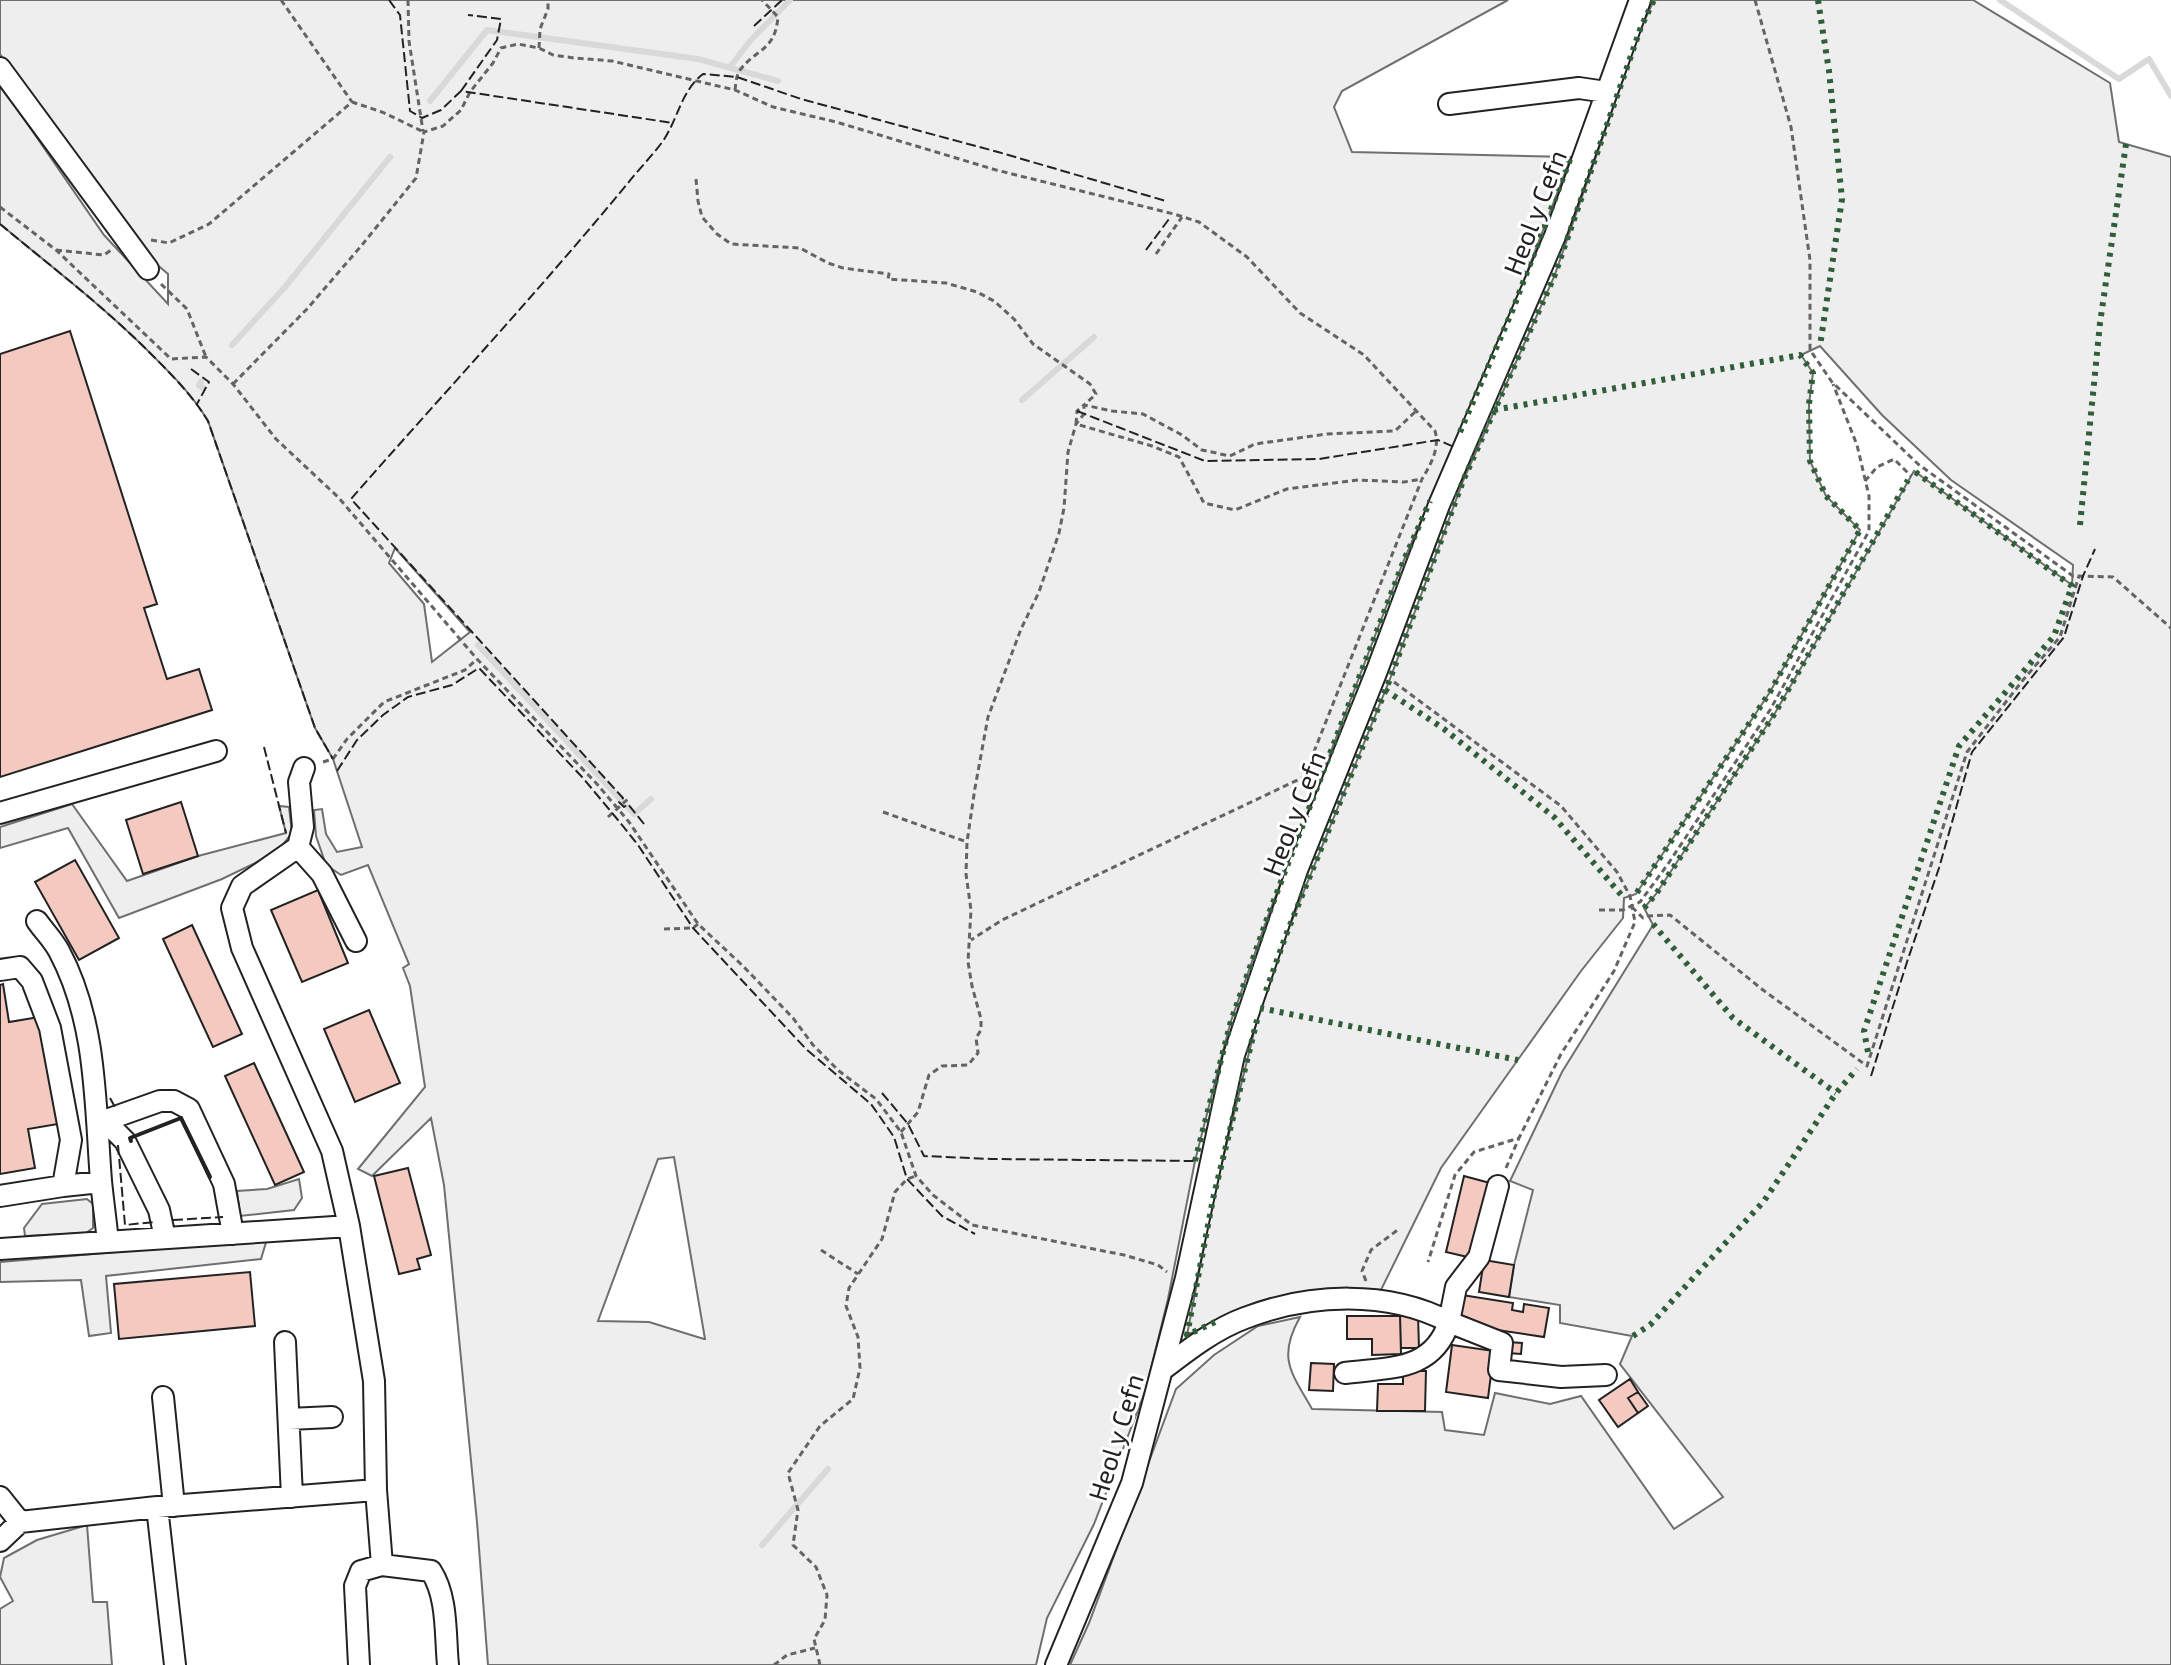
<svg xmlns="http://www.w3.org/2000/svg" width="2171" height="1665" font-family="'Exo 2',sans-serif">
	<style>
		.green { fill: #eee; stroke: #6f6f6f; stroke-width: 2; fill-rule: evenodd }
		.lines { fill: none; stroke-linecap: round; stroke-linejoin: round }
		.stream { stroke: #d9d9d9; stroke-width: 6 }
		.building { fill: #f3c9c0; stroke: #222; stroke-width: 2 }
		.minor-casing { stroke: #222; stroke-width: 24 }
		.path { stroke: #646464; stroke-width: 3; stroke-dasharray: 6 4; stroke-linecap: butt }
		.minor { stroke: #fff; stroke-width: 20 }
		.hedge { stroke: #2f5e38; stroke-width: 6; stroke-dasharray: 4 6; stroke-linecap: butt }
		.fence { stroke: #222; stroke-width: 2; stroke-dasharray: 10 4; stroke-linecap: butt }
		.wall { stroke: #222; stroke-width: 4 }
		.labels { text-anchor: middle; dominant-baseline: central; stroke-width: 6; stroke-linejoin: round; paint-order: stroke }
		.street-label { font-size: 26px; fill: #222; stroke: #fff }
	</style>
	<rect width="100%" height="100%" fill="#fff"/>
	<!-- green -->
	<path class="green" d="M0,0H1508L1342,91L1334,107L1352,152L1571,157L1513,309L1404,560L1268,916L1231,1021L1224,1047L1195,1161L1168,1299L1146,1389L1094,1524L1047,1618L1036,1665H488L477,1522L444,1185L431,1118L372,1176L358,1169L425,1087L410,986L403,968L409,964L368,865L341,875L326,865L316,836L314,810L322,809L326,834L337,852L362,847L333,759L315,728L208,421C191,392 166,369 143,346C98,302 48,264 0,224V84L104,235L168,304V274L147,256L0,54ZM395,548L470,632L432,662L424,604L389,563ZM674,1157L705,1339H704L649,1322L598,1321L658,1159Z
		M1654,0H1973L2110,83L2119,142L2171,157V1665H1070L1089,1623L1176,1389L1214,1355L1258,1326L1300,1317C1277,1358 1291,1372 1312,1409L1442,1412L1445,1430L1484,1435L1495,1393L1550,1404L1581,1396L1674,1529L1723,1497L1620,1364L1632,1336L1560,1323V1305L1509,1297L1514,1265L1533,1190L1510,1181L1562,1072L1653,925L1644,908L1656,894L1775,713L1914,471L2072,585L2073,565L1951,480L1882,415L1820,346L1801,355L1813,373L1809,404L1810,461L1826,496L1860,530L1770,692L1636,894L1624,898L1623,918L1581,971L1441,1168L1378,1296L1333,1290L1263,1301L1187,1335L1213,1199L1260,1008L1286,935L1390,679L1463,481L1554,277L1641,28Z
		M72,804L127,881L198,856L286,833L279,806L289,807L292,833L276,853L222,879L119,918L68,828L0,848V827Z
		M299,1179L302,1198L294,1210L240,1216L237,1191L267,1189Z
		M87,1199L93,1204V1228L86,1233L25,1236L24,1228L42,1204Z
		M267,1239L261,1259L106,1276L111,1333L89,1336L81,1280L0,1282V1262Z
		M87,1525L93,1602H107L112,1665H0V1609L13,1601L0,1577L4,1558L37,1540Z"/>
	<g class="lines">
		<!-- stream -->
		<path class="stream" d="M2000,0L2119,79L2149,59L2171,96
			M730,67L750,41L790,0
			M430,101L487,30L698,59L778,81
			M232,345L285,287L390,157
			M201,382L199,385L203,388
			M1022,400L1094,337
			M478,645L621,800
			M628,807L634,814L651,799
			M762,1545L828,1469"/>
	</g>
	<!-- building -->
	<path class="building" d="M70,331L157,604L144,608L167,679L199,669L212,710L0,777V354Z
		M181,802L198,856L143,874L126,820Z
		M75,860L119,938L79,960L35,882Z
		M318,890L348,963L302,982L271,910Z
		M192,925L242,1034L213,1047L163,939Z
		M3,984L9,1022L39,1017L58,1124L28,1129L35,1168L0,1174V985Z
		M369,1010L400,1083L355,1102L324,1029Z
		M254,1063L304,1172L275,1185L225,1076Z
		M408,1168L431,1255L417,1259L420,1269L399,1274L374,1176Z
		M1464,1176L1490,1183L1472,1258L1446,1252Z
		M1484,1260L1514,1265L1509,1297L1479,1292Z
		M250,1272L255,1326L119,1339L114,1284Z
		M1462,1295L1513,1303L1512,1310L1523,1312L1524,1304L1549,1308L1544,1337L1457,1324Z
		M1418,1315L1419,1348H1401L1400,1316Z
		M1347,1316H1400L1401,1354L1372,1355V1339H1347Z
		M1508,1342L1522,1343L1521,1354L1508,1353Z
		M1452,1345L1494,1351L1488,1398L1446,1392Z
		M1311,1363L1334,1364L1333,1391L1309,1390Z
		M1403,1371H1426L1425,1411H1377L1378,1384H1403Z
		M1630,1379L1638,1392L1628,1398L1638,1413L1618,1427L1599,1400Z
		M1638,1392L1648,1406L1638,1413L1628,1398Z"/>
	<g class="lines">
		<!-- minor casing -->
		<g class="minor-casing">
			<path id="minor" d="M0,68L148,269
				M1449,104L1579,88L1606,92
				M304,768L299,782L303,827L298,847L242,886L232,908L242,948L332,1151L349,1226L374,1381L376,1490L382,1565L431,1571C448,1597 445,1635 448,1665
				M0,813L216,751
				M298,847L322,874L356,941
				M37,921C44,931 53,940 59,951C97,1022 95,1103 101,1181C103,1201 106,1222 108,1242
				M0,970L20,967L32,981L50,1028L71,1140L63,1186L0,1196
				M98,1123L160,1101H174L189,1109L224,1184L233,1234
				M98,1123L114,1130L125,1141L159,1210L165,1238
				M63,1186L101,1182
				M0,1249L349,1226
				M285,1342L292,1497
				M1162,1370C1188,1350 1215,1329 1245,1318C1310,1293 1388,1290 1449,1322L1456,1287L1479,1257L1498,1186
				M1345,1373C1389,1367 1433,1372 1449,1322L1502,1343L1499,1370L1561,1377L1606,1375
				M163,1397L174,1506
				M289,1419L332,1417
				M0,1497L20,1522
				M157,1507L175,1665
				M0,1541L20,1522L157,1507L376,1490
				M359,1665L355,1586L361,1571L382,1565
				M1056,1665L1132,1483L1186,1278L1234,1055L1297,870L1376,673L1439,505L1555,236L1640,0"/>
		</g>
		<!-- path -->
		<path class="path" d="M281,0L352,102
			M408,0L409,41L423,131
			M1755,0L1791,127L1810,260V350L1832,382L1918,464L2073,576L2113,577L2171,628
			M539,48L540,29L548,9V0
			M735,90C736,83 736,76 740,70C757,48 775,51 778,17L762,0
			M696,179L698,201L702,217L717,234L731,244L800,248L828,263L843,268L889,274L888,279L946,283L977,292L994,301L1014,319L1033,344L1090,384L1096,394L1084,405V414L1076,424L1068,452L1064,508L1059,533L1039,592L1021,629L988,717L975,788L967,842L966,874L971,910L968,962L972,986L981,1019V1030L976,1038L978,1053L968,1065L942,1066L929,1075L918,1112L901,1132
			M0,207L56,250L171,359L206,357L233,384L276,439L338,497L477,659L597,784L629,822L698,924L743,966L793,1018L813,1045L839,1071L876,1099L901,1132L916,1176L933,1195L972,1225L1124,1255L1158,1265L1167,1272
			M151,240L169,243L209,224L352,102L382,112L424,132
			M56,250L104,255L111,250
			M1156,254L1182,217
			M161,284L187,309L206,357
			M233,384L307,309L362,245L416,178L424,132L443,126L461,110L470,92L493,63L501,48L518,44L539,48L553,55L574,58L612,61L735,90L773,107L836,122L996,170L1174,214L1199,222L1247,257L1300,313L1364,355L1435,431C1440,448 1431,464 1422,479L1304,777L1002,920L971,940
			M1415,412L1395,431L1327,434L1255,444L1230,456L1202,450L1182,435L1143,414L1112,411L1084,405L1077,411L1076,424L1152,446L1179,457L1204,503L1235,510L1287,489L1358,480L1404,482L1422,479
			M1865,481L1877,467L1894,459L1911,476
			M1394,682L1561,806L1617,872L1630,896L1635,922L1614,971L1561,1054L1519,1138L1474,1152L1455,1175L1428,1262
			M323,762L333,759L347,739L384,702L465,670L476,660
			M883,812L967,842
			M608,817L629,798
			M1632,907L1643,918L1648,916L1670,915L1763,990L1867,1066L1967,752L2023,680L2060,637L2079,576
			M1599,910H1623L1640,902L1668,864L1770,710L1869,531V496L1857,445L1833,384
			M664,929L693,928L698,924
			M1506,1168L1519,1138
			M821,1250L858,1274
			M1366,1281L1362,1271L1371,1250L1399,1229
			M774,1665L787,1655L815,1648
			M820,1665L814,1639L825,1620L827,1595L816,1567L793,1545L798,1510L788,1473L820,1426L853,1399L860,1368L858,1337L846,1306L849,1288L882,1239L895,1192L907,1179L916,1176"/>
		<!-- minor -->
		<use href="#minor" class="minor"/>
		<!-- hedge -->
		<path class="hedge" d="M1818,0L1829,71L1842,199L1820,346
			M1494,410L1800,355L1813,373L1809,404L1810,461L1826,496L1860,530L1770,692L1636,894
			M1460,432L1513,309L1571,157
			M2080,525L2100,323L2126,144
			M1385,690L1444,729L1554,817L1624,898
			M1644,908L1656,894L1775,713L1908,480
			M1653,924L1733,1018L1836,1093
			M1266,991L1286,935L1390,679L1463,481L1554,277L1641,27L1654,0
			M1260,1008L1518,1060
			M1868,1052L1864,1031L1959,746L2054,636L2072,586L1914,471
			M1195,1161L1231,1021L1268,916L1404,560L1430,501
			M1215,1322L1187,1335L1213,1199L1258,1016
			M1633,1336L1650,1325L1764,1201L1836,1093L1857,1069"/>
		<!-- fence -->
		<path class="fence" d="M389,0L400,15L410,111L422,118L441,110L461,91L673,123
			M754,26L782,0
			M461,91L497,40L501,19L468,15
			M0,224C48,264 98,302 143,346C166,369 191,393 208,421L315,728L333,759
			M1146,250L1169,219
			M191,369L209,382L197,404
			M1077,411L1205,461L1319,459L1438,440L1454,447
			M264,747L286,833
			M337,771L357,740L383,715L408,697L452,685L479,668L583,778L618,820L638,845L693,928L806,1049L871,1104L894,1137L907,1179L942,1216L975,1234
			M644,824L628,804L624,807L619,802L623,798L351,499C443,394 539,291 628,183C639,169 652,156 663,141C678,119 681,91 703,74L737,77L801,99L998,152L1166,201
			M1871,1076L1907,962L1939,868L1972,752L2064,637L2083,576L2095,549
			M882,1093L908,1124L924,1156L991,1159L1195,1161
			M110,1098L116,1109
			M118,1145L125,1225L154,1222
			M173,1220L223,1217"/>
		<!-- wall -->
		<path class="wall" d="M131,1141L130,1138L181,1118L210,1177"/>
	</g>
	<g class="labels">
		<!-- street labels -->
		<g class="street-label">
			<text transform="translate(1534 212) rotate(-69)">Heol y Cefn</text>
			<text transform="translate(1293 813) rotate(-69)">Heol y Cefn</text>
			<text transform="translate(1115 1437) rotate(-73)">Heol y Cefn</text>
		</g>
	</g>
</svg>
